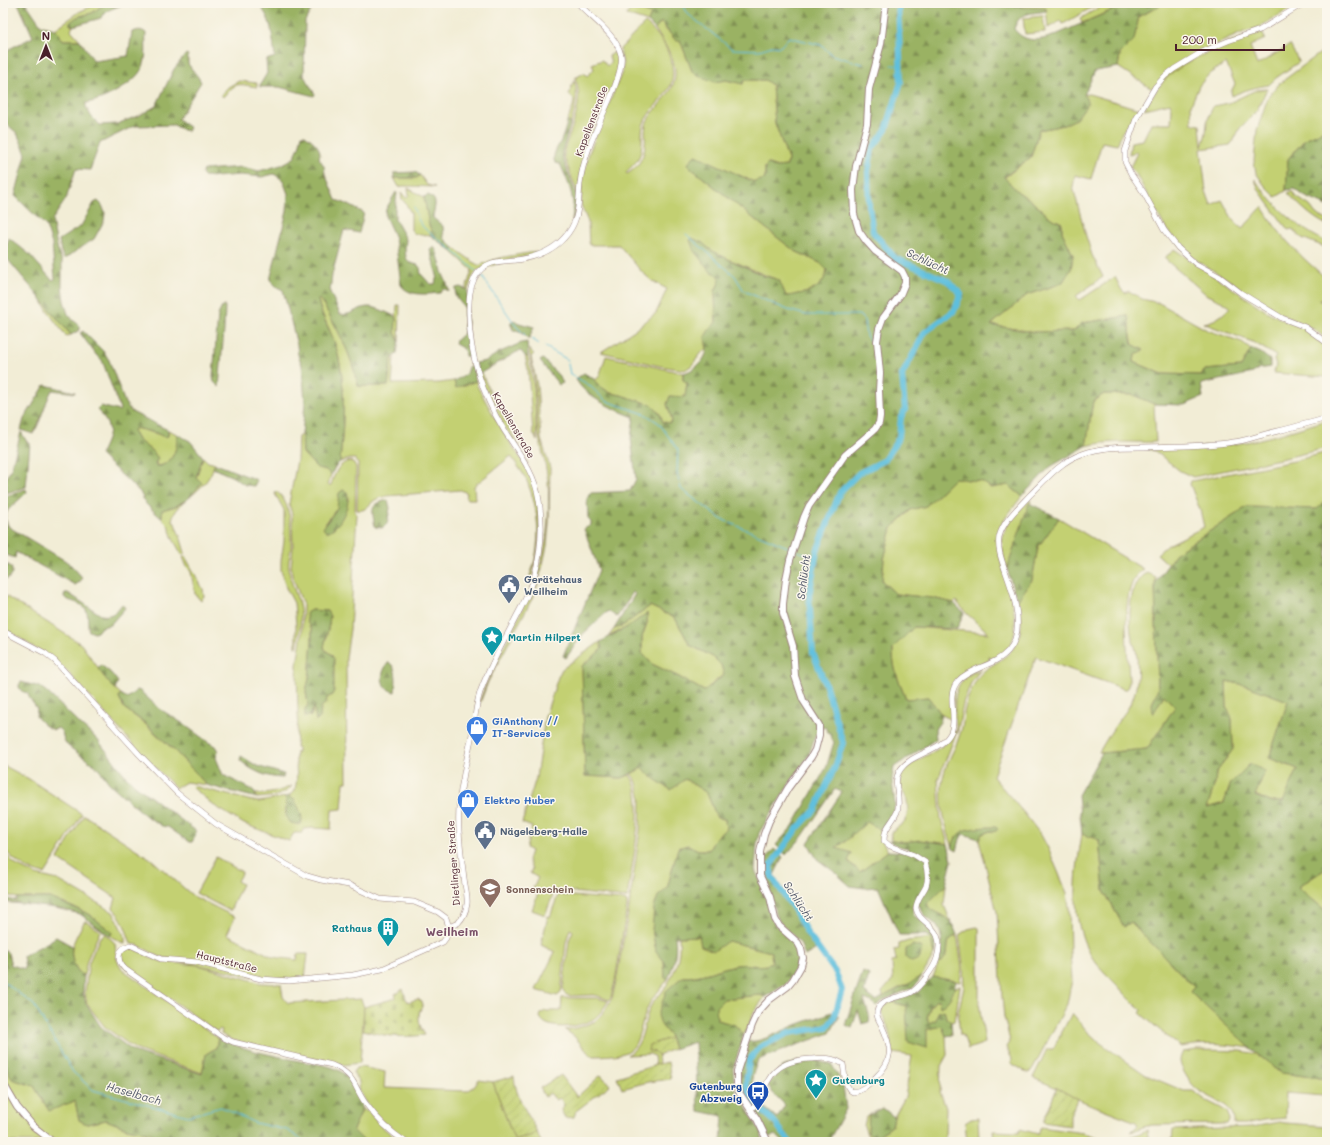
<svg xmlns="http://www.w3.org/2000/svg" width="1330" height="1145" font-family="Mali,sans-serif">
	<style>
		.grass { fill: #c3d072; stroke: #86784e; fill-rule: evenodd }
		.forest { fill: url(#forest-firs); stroke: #726848; fill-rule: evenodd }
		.cemetery { fill: url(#cemetery-stones); stroke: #86784e }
		.garden { fill: url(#garden-furrows); stroke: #86784e }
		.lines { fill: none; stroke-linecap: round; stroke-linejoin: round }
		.stream { stroke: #5fbfdd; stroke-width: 1 }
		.river { stroke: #5fbfdd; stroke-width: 6 }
		.minor-casing { stroke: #9e8680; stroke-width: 6 }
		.major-casing { stroke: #9e8680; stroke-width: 8 }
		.minor { stroke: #fff; stroke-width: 5 }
		.major { stroke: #fff; stroke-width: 6 }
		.labels { text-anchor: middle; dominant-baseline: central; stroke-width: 3; stroke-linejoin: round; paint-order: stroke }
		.street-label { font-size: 10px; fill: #4a1f2b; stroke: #fbf7ec }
		.service-label { font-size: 10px; font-weight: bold; fill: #4e5e75; stroke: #fbf7ec; text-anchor: start }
		.culture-label { font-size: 10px; font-weight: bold; fill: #0d838f; stroke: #fbf7ec; text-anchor: start }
		.shop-label { font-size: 10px; font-weight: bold; fill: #366cbe; stroke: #fbf7ec; text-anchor: start }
		.education-label { font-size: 10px; font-weight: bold; fill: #785e54; stroke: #fbf7ec; text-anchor: start }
		.transit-label { font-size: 10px; font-weight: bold; fill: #164399; stroke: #fbf7ec; text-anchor: end }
		.water-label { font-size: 11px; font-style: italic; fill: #515769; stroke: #fbf7ec }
		.quarter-label { font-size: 12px; font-weight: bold; fill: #7a5169; stroke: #fbf7ec }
	</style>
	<defs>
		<pattern id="forest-firs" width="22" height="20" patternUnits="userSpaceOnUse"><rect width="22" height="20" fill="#9ab264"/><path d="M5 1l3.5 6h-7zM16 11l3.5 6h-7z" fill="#809053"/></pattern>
		<pattern id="cemetery-stones" width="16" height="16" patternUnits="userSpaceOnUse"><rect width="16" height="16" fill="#c3d072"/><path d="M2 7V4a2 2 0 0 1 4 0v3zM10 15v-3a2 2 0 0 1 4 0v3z" fill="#a9b263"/></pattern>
		<pattern id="garden-furrows" width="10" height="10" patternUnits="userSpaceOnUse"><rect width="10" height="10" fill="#c3d072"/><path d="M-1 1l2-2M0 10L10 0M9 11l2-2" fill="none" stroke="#a9b263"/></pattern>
	</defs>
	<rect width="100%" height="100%" fill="#fbf7ec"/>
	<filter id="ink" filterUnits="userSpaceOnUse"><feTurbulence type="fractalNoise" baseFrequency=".025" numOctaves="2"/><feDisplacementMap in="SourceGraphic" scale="8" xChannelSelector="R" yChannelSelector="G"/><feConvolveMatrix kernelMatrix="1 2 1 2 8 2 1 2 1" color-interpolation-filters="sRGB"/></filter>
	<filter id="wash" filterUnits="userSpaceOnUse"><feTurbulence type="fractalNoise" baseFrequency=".012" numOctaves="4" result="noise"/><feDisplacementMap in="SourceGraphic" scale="16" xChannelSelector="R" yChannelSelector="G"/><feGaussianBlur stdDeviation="0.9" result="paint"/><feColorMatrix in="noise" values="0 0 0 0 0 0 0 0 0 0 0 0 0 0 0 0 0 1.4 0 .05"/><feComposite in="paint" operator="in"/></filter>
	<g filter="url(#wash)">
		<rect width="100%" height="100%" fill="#f2edd6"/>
		<!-- grass -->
		<path class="grass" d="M99,3H106L92,13L77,17L70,25L73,26L71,30L80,40H63L55,29L79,12Z
			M1020,3H1100L1063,24L1060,21L1048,28L1046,9L1020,7Z
			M1107,3H1129L1082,23L1080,19L1088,14Z
			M1157,3H1299L1258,28L1244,32L1199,52L1152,89L1118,67L1120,54L1134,39L1139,16L1159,7Z
			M633,7L651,14L648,22L626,15Z
			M1043,16L1045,32L1025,34L1023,18Z
			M661,22L666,30L680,40L692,71L715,81L726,80L743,84L744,80H765L772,85L775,123L788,159L787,166L777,167L768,164L765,167V180L754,182L696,155L688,164L691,168L778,238L795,251L820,263L827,270C825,282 817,290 804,293C804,293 798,294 798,294C793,295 791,296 786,296L779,280C765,276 752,269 738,263C725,258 712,253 703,243L715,273L720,278L719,283L715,291L716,323C706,334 705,336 707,351H703L691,366L685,370L660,366L601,352L636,329L656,313L667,289L652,281L641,271L619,245H589L588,222L581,205L582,182L589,153L622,72L623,64L620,49L645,23C663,35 682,70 668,90C661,101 648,112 644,123C642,127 642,133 642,138C642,156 639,160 626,172L627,174C638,168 645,156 645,144C646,138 644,131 646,125C647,118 655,111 659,105C664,99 670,93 673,85C681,65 665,45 655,29Z
			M1262,31L1265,39L1250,46L1257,65L1290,45L1299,62L1276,78L1269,85C1256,87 1244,90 1232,96L1231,92L1235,84L1226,63L1209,74L1199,86L1191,105L1192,124L1200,125L1202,147L1206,133L1207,122L1213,106L1229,103L1256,90L1267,89L1256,112L1240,128L1234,140L1230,145L1201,149L1206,191L1211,205L1222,200L1232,218L1242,229L1262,207C1281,238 1300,256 1327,279V305L1319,299L1327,309C1327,315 1325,321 1325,326C1325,330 1327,335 1327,339L1312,328L1276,312L1250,296L1232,282L1199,262L1186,252L1166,229L1136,174L1130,167L1137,153L1135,152L1129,154L1131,142L1143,140L1151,123H1171L1172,109L1170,103L1144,109C1152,97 1159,84 1170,75C1189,58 1238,38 1262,31Z
			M1327,48V129L1306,138L1288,159L1286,191L1276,197L1265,186L1256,173L1254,161L1257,130L1268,97L1280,83Z
			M618,50C619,55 621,61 620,66C614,92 598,115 589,140C583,157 581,176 578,194L564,157V150C571,129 585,100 575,78L584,73L587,76L594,69L592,64L602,60L607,66L611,63L609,56Z
			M574,80C579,94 575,110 571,123L567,122L573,106L574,100L569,94Z
			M239,81L257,83V87C236,84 238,81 223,97L221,95L228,87Z
			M1089,94L1139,109L1122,132L1117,145L1102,142L1091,179L1075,175L1073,187L1086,236L1092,255L1103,277L1076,296L1080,300L1115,277L1121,289L1125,293L1129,291L1142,299L1159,303L1207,330L1242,342L1251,349L1241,367L1205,370L1201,375L1163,374L1134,362L1135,355L1127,316L1082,323L1074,331L1033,332L991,325L1027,295L1062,283L1071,269L1073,255L1062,232V223L1051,218L1029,199L1018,192L1004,178L1031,157L1039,130L1064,125L1084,95Z
			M420,175L427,185L435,187L403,186L399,187L394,178H416Z
			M1255,179C1271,204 1300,230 1327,242V248L1302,238L1292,229L1288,230L1258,189Z
			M408,188L424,197L429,225L432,231L430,235L415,234L411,230V213L406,204L402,199L401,192L406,198L409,195Z
			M1290,192H1293L1295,196L1310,206L1316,214L1327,220V225C1311,217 1300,206 1288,193Z
			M454,248L479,266C495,257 516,255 535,252L538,254L513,259L478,270L473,276L468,290L466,289L472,270L451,251Z
			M1174,249L1266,311L1285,321L1302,327L1327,345V377L1274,373L1276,365L1274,360L1276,356L1255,343L1203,323C1214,322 1223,315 1230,307L1223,302L1207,295L1173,266L1164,258L1172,252Z
			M39,296L71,335L66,336L48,312Z
			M319,298C337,326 351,353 358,386H388L391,360L394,357L392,384L439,383L454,381L456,387L476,381L477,386C486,401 494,417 503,431C512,447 525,462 532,479C543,510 541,548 531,579L529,578C542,547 540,510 526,479C522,471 516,464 511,456L474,486L475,499H466L467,493L461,490L387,496C384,497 380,497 377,499C369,502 368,512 357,510L358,464L355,459H350L340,462C343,425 347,388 337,351C333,333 322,318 318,300Z
			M397,305H400L399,341L395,333Z
			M529,349L534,354L531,357L537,385L541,439L550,468L549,522L547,546L542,568L534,595L488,682L480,703L479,702C496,654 526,612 541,562C549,537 551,494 546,468C544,456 540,445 538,433C536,418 537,403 535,388C534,375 531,362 529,349Z
			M525,356L528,357L534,388L537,441L533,432L528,370Z
			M606,356L683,373V380L687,383L685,397L667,404L672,420L670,423L663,422L660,414L621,395L610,393L597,384L595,380L599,377Z
			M481,372L490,392L528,464C511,437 487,404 479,374Z
			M1104,394L1133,395L1154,404L1156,442C1132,443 1109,440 1086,446L1093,401Z
			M1327,420V448L1285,458L1193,477L1180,471L1155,451L1144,448C1174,447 1205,449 1235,444C1267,439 1297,429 1327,420Z
			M135,428C146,430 157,435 168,436V430L177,434C178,447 173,466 157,466L153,452L138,440L133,431Z
			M302,434L303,453L326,470L331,475L328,485H331C334,475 338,463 350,461L354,463L356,467L355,513L357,514L350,629L346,658L347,782H344L342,809L332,810L331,829L313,828L303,829L302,833H294L289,841L244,824L213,805L192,787L193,786L248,800L259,802L286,797V816L294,824H301L302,820L289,796C302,787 294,765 296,752H298V748H296L298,717L297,665L302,632L303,605L292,575L291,567L293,548L292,514L289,504L297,460L298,437ZM349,497L343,514L325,524L337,508ZM311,610L327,611L329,616V624L324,647L326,651L331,654L329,696L321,707L319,718L317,721C314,716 317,712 314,707C312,710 313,714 310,717L305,709L308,705L306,691L309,679L312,640V629L307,622Z
			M1327,452V500L1318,509L1247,507L1176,553L1168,564L1157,554L1166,546L1204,527L1200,510L1190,484L1191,481L1294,461Z
			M203,457L208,462L216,464L214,465C208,492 176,500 172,520L174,521L181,539L185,553L182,555L173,539L168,525L161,518L162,517V510L176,506L189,498L201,483L196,478Z
			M955,478L983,482L991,488L1008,485L1022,496C1015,506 1001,521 999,532C992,570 1044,640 991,660L989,656V661L954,683L952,720L942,715L928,697L906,699C899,682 892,667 893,648L914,627L989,633L967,614L956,601L954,603L932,598L896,594L882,581L884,559L892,528L912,509L926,506Z
			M276,491C292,503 291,529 291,548C290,555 288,562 289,569C290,582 296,592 299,604C303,618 299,634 297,647H296V624L294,603L286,588L281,570V561L284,541V510L275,494Z
			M1029,500L1031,501L1007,569C996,532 1005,526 1029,500Z
			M1059,518L1143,569C1117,585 1129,655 1129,682L1127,689H1124L1036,657L993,776L994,778L1024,813L1041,835L1048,848L1067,893L1069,908L1070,952L1072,980L1067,1004L1063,1012L1033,1068L1030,1072L1028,1073L1011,1063L1012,1059L1006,1047L1010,1041L1004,1017L1002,997L997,912L979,839L982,834L990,831H996L997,829C978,830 957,825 953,848C944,822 936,795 946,767C950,756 957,745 960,734C963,727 963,720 964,713C966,701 971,689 977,679C983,669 994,665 1003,658C1022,645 1025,621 1017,601L1032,580L1038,547Z
			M185,556L203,589L204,596L201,601L195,594L191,572L186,565L183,557Z
			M1147,573L1156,577L1155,583L1158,689L1152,704L1164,694L1175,707L1147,749L1102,753L1099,752C1104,744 1108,736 1113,729C1120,718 1131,707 1134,695C1138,684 1138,670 1137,658C1137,651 1134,645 1132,638C1128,621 1128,580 1147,573Z
			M4,595L81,644L109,683L121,694L119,697L124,708L144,723L175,751L196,773L206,785L186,782L176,788L141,753L65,669L17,636L3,628V598Z
			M650,606L675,618L690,645L713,657L721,665L724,674L704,691L679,677L652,664L642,653V637L647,623V613L631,625L608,637L614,629L624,625Z
			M600,642L602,649L582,666L585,776L622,778L630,775C648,798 631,869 627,898L555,890L545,915L532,910L539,891L533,888L538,878L530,873L532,870L528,860L531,851L526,848L532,827L522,823L536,778L545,717L558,677L562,669Z
			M981,669L972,681L964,700L957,734C955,716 950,689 966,677C970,674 976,672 981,669Z
			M1226,681L1245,685L1288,701L1269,758L1298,769L1284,802H1270L1231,783L1224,803L1207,808L1215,783L1216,773L1233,749L1232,719L1227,707Z
			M953,731H955V736L938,780L941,820L948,844L920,840L905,842L893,840L891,837V832C895,829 898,827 902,824C911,816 909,796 900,789V774C915,755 942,756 953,731Z
			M3,765L29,779L82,814L45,874C27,871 14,861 3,848Z
			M642,768L653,778L685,779L707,793L717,818L725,819L726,829L716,837L709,850H698L688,845L678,848L667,889L652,930L656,950L664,961L665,978L668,979C661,989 651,998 647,1009C632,1049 643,1055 593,1056L590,1055L574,1036L565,1030L580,1027L594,1022L604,1012L612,998L616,982L629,907L640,830L641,799L636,780L631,774Z
			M292,786C283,797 269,797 257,798L255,794C269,795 279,791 292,786Z
			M84,815L151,859L193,896L235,917L227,934L273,957L297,960L298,954H308L305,978L267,979L160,957L138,945L131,944C127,932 122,916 113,908L116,898L58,859Z
			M867,821L881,830V839L888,851L860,872L836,848L847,840Z
			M1082,834L1099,840L1104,891L1124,927L1131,922L1194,987L1190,992L1252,1048C1229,1045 1203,1042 1181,1047L1169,1038L1140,1013L1142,1010C1132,1002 1124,993 1116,984C1110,978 1103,971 1097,964C1068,928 1075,876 1082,834Z
			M3,852L16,865L36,875L58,880L113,912L125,937V943L121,942L110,936L112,933L89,914L50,898H17L3,894Z
			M216,857L242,872L237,881L242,884L230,911L196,893Z
			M1327,868V912L1298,887Z
			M946,885L944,905L951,922L941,915L931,911L927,904Z
			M558,895L624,900L627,902V907L615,981L611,997L609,1000L598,996L593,995L569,996L565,994L563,989L569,940L573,931L570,929L566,942L561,993L557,996L536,990L555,952L541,945L548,916L550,917Z
			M86,921L100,931L87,960L84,976C79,973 77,970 74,964C67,948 77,936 84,922Z
			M977,927L979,928V1003L985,1043L968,1049L963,1035H960L958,1013L964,987L963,964L959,935L968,929Z
			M105,934L113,941L115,944L117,960L122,969L218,1038L216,1048L206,1054L202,1073L135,1049L105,1027L87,1004L85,992L89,962L100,937Z
			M957,935L962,968L960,982L933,977L939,962L941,963C943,960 946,957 947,954C949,944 945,941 957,935Z
			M699,936L728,941L771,952L772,963C761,969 749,963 737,965C719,968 701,978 682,977L670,1038L649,1045L650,1050L655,1052L658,1055L659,1064L655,1065L654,1056L650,1054L627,1055C646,1045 642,1020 652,1004C655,999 659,996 662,992C675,974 681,958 679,937Z
			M931,938L934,955L922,976L911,984L899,988L883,997L882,992L893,980L892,962L896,960L894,950L899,949V944L908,941Z
			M129,948H134L154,959L163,962L198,965L261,983L281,984L283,997L288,1003L361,999L364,1007L360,1063L342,1065L232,1040L221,1034L222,1030L220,1029L217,1032L145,981L132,969H128L122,964L121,960L122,952Z
			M960,986L955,1021L951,1022L946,1018L944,1010L936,1020L929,1023C925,1015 930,1006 936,1000H939L953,993L954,987Z
			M760,995L765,997L755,1010L744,1035L735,1025L717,1020L716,1007L724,999Z
			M562,998H597L608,1001C604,1008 599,1016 592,1020C580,1027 546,1032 540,1017L541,1014L545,1011H561Z
			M892,1002L906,1006L927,1029L942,1026L946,1036L947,1055L941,1066L940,1092L946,1108L945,1137L940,1142H870L869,1140L864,1126L866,1117L869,1115L868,1133L876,1137L892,1126L894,1117L905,1097L912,1056L893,1053L888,1027L881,1012C883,1006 886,1004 892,1002Z
			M1072,1013L1087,1031L1099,1042L1120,1057L1146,1075L1184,1091H1193L1207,1101L1221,1108L1227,1112L1230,1119L1229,1122L1227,1124H1219L1152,1125L1143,1127L1131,1132L1138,1125L1136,1122L1077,1099L1057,1088L1033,1078L1047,1049H1053Z
			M1197,1050L1241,1051L1257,1054L1282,1073L1327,1079V1107L1324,1096L1286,1093L1285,1118L1263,1120L1246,1124H1234C1235,1105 1216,1101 1203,1093C1194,1088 1189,1081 1184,1072C1180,1064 1178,1060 1183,1052Z
			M3,1066L7,1068L12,1079L34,1086L49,1110L75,1100L79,1120L87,1124L106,1120L127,1128L152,1133L162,1142H3Z
			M361,1067L385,1072L384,1088L467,1091L474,1087L479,1080L493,1082L514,1139L530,1136L537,1132L541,1142H409C389,1130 370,1113 360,1091C359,1088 360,1086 359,1082C357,1078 354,1076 353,1072L356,1068Z
			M361,1108L365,1111H368L379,1124L400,1142H365L353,1130L361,1112Z
			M978,1118L979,1138L994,1137L993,1131L1019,1132L1020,1129L1038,1134L1041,1127L1083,1133L1114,1142H967L965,1123L971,1119Z
			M1280,1122L1285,1123L1327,1126V1141L1172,1142L1173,1130L1252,1127Z
			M1147,1130L1149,1142H1121V1141Z
			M212,1138L235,1140L239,1142H180Z"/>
		<!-- forest -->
		<path class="forest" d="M18,3H26L41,25L55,29L63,40H80L94,61L128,56L132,32C138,30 141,29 146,33C145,43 147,56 144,64C139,82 103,101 86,103V107L91,116L100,125L117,124L140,115L156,106L174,69L186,54L188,55V64L198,77L201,82L178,119L190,128L188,131L183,130L174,125L134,126L100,143L90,170L76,169L66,199L52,220L58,251L62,261V286L64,301L68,314L73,320L80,326V330L71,335L4,255L9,238L29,254L52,280L55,279L52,244L46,226L15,196L26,154L17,133L3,121V52L33,37Z
			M106,3H127L109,10L101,18L73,26L69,23L77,17L92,13Z
			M256,3H319L314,5L305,21L304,76L315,94L314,96L279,87H260V85L267,73L266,60L275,57C272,38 273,16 256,3Z
			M635,3H1020V7L1046,8V11C1030,14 1019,12 1014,29C1025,43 1038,41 1053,36L1129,3H1157L1160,6L1139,16L1134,40L1120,54L1118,67L1095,71L1084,95L1088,103L1076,119L1064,125L1039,130L1031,157L1004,177L1018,192L1029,199L1051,218L1062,223V232L1073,255L1071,269L1062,283L1027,295L991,325L1033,332L1074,331L1082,323L1128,316L1132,344L1144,350L1135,355L1134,362L1162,374L1201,375L1205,370L1241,367L1251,349L1261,353L1270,360V367L1258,369L1253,373L1201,384L1203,397L1184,405L1154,404L1133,395L1104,394L1093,401L1086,446L1050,467L1022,496L1008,485L991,488L983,482L955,478L926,506L910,510L892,528L884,559L882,581L896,594L932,598L954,603L964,613L957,629L914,627L893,648C892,667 899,682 906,699L928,697L942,715L940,722L935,729L936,739L894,767L892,780L895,804L894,813L881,830L867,822L847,840L836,848L852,853L848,861L860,872L888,851L908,852L909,848C902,847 894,846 890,840L905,842L920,840L948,844L952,861L946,885L927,904C933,915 945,913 951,923C954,926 955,931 957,935C945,941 949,944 947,954C946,957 943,960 941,963L939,962C941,950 945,936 936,925C928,917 925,919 920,906H912L914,916C933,925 939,934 934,955L931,939L927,935H899L878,887L864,888L850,886L836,873L817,859L808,843L842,792L835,789L802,837L786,855L776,845L793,826L826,768L834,742L825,727L817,730L809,755L791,781L759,833L757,843L755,870L766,894L770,915L774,923L795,944L798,956L797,966L786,984L765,997L760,995L724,999L716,1007L717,1020L735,1025L744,1035L733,1069L735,1089L761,1132L763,1142H721L723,1116L698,1111L695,1042L674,1049L670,1036L661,1025L658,1015L666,991L682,977C701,978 719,968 737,965C749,963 761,969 772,963L771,952L728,941L714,951L701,946L699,936L675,937C677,954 674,963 668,979L665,978L664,961L656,951L652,930L654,907L658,896L667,889L678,848L688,845L698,850H709L716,837L726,829L725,819L717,818L707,793L685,779L671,790L653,778L642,768L622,778L585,776L582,666L602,649L600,642L631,625L647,613V623L642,637V653L652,664L679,677L704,691L724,675L721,665L713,657L690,645L675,618L650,606L624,625L614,629L635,594L633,592L617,617L608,611L583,634L566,658L563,656L599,570L584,529L591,525V522L588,519L587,499L590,493L630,491L636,479L631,438L634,417C616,410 584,397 576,379L584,373L594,379L597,384L610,393L621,395L652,405L660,414L663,422L670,423L672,420L667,404L670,396L685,397L687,383L683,380V373C693,371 705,362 707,350C707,345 704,340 706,335C708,330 713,326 716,322L715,291L719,283L720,278L715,273L711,272L694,251L690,240L692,238L703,243L709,249L730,260L765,276L779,280L786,296C791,296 793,295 798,294C800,293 802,294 805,293C817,290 825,282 827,270L820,263L795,251L778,238L691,168L688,164L693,157L696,155L754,182L765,179V167L768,164L777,167L787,166L788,159L775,123L772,85L765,80H744L743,84L726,80L715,82L698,76L692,71L680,40L676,41L661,22L655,29L648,22L651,14L633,7Z
			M567,122L571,123L562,152L563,159L576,194L577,203L573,220L572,219C576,199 568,181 560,164L555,163C551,153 559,147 562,138C564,133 566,127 567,122Z
			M1327,129V206L1304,196L1295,189L1286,190L1288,159L1306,138Z
			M302,135H305C313,141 323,148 319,158L324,166L325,174L336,200L347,204L364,213L359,233L344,230L332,275L330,292L340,314C350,317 358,307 368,307C377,307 388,313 396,317L395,333L399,341L397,353L391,360L388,386H358C352,354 336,326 320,299L318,300C321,318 333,333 337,351C347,388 343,425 340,462L335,467L331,475L326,470L317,468L303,453L302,434L305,403L302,365L298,355L297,345L283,290L277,287L270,280L287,211L288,194L283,180L274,174L262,177L240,175L215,177L203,176L202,172L204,170L242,167L259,171L281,165L294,158L299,147Z
			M415,172L420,175L416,178H394V173Z
			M396,192L397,193L395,210V219L406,239L405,249L406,258L410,263L418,265L420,268L421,274L430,284H435L437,275L430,250L434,247C439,254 440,264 442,272C445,279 448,284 449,291L445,289L442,290L440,293C428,294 409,297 401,285L395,238L385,216L386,209Z
			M428,195C440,200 433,209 433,218L443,226L444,238L454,248L451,251L430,235L432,231L429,225L424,197Z
			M98,201L102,205L105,213L104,221L94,239L64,259L61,252L59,240L81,226L94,203Z
			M460,287L468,290C465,313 467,334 470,357L465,356L464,349L455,344L456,340L464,333V307L455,296L456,288Z
			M225,306L224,330L219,387L214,382L213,376L218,315L222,307Z
			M513,320L519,323L534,327L529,339L519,331L513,330L510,323Z
			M83,331L103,351L109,360L125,403L132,412L168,430V436L164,437L156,433L135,428L133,431L138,440L153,452L158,458L155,464L156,466C173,466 178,447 177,434L190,441L203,457L196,477L202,483L189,498L176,506L162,510V517L161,518L146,504L140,492L100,455C110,434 114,428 97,410L101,406L119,411L120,409L102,360L97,356L80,333Z
			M527,342L528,357L525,356L521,351L517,352L479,374L476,363L486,361L498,353L521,343Z
			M543,359L559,376L563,383L559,385L540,361Z
			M472,365L476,381L456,388L454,381L466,374L468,367Z
			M45,385L75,392V393L52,390C44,405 42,420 33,434L21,430L24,419Z
			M21,432L27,442L30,443L26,487L3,494V483L11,469Z
			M216,464L257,480L254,486L245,485L233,477L213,468L214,465Z
			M26,489L27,492L8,510L5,518L9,527L69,563L82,577L80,582L75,585L16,552L15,558L3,554V497Z
			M343,490L347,492C351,502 343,520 335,527C332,530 329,531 326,532L323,528L337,508L339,493Z
			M388,500L390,508L387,524L382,528L375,527C372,510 369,504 388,500Z
			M1327,500V868L1298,887L1327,912V1079L1282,1073L1257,1054L1190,992L1194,987L1131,922L1124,927L1104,891L1099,840L1082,834L1078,795L1102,753L1147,749L1175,707L1164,695L1153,714L1152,704L1158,689L1155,583L1176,553L1247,507L1317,509ZM1226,681L1245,685L1288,701L1269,758L1298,769L1283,802H1270L1255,796L1265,771L1250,764L1231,783L1224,803L1207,808L1215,783L1216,773L1233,749L1232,719L1227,707Z
			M1029,503L1059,518L1038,547L1032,580L1017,601L1007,569Z
			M3,565H9L12,569V574L8,579L3,580Z
			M65,593H68L101,615C112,617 116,612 122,604L125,608L110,625L101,627L97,632L94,633L89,631C87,626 89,616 86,610C81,601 70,603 64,597Z
			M311,610L327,611L330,616L329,624L324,647L326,651L331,654L334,659V691L332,695L327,698L326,703L321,707L320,718L316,721L314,707L310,717L309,714L307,717H305V709L308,705L306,691L309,679L312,640V629L307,622L306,613Z
			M389,662C398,669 396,682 395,692C378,688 380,672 389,662Z
			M101,665L111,673L118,682L115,689L109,683L98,669Z
			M21,682L40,687L47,692L83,727L97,739L125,775L135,785L196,831L195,837L192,842H189L168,827L162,826L146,816L110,784L97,767L68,746L64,740L62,732L58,728L54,730C46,727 41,723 36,716L37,709C34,703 29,700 28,693C23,692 19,691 19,685Z
			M137,690L140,691L160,709L182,723L208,742L215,746L218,751L216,758L223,775L253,790L257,798L206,785L196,773L175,751L145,723L124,708L119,697L121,694L127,698Z
			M241,756L257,766L284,774L283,778C268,778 251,771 240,760Z
			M289,796L291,799H294C298,807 304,815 301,824H294L288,821L286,816V797Z
			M987,827H996L998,829L996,831H990L982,834L979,839L963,834L960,839L957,851L952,848C956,828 969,829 987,827Z
			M774,849L783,857L774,875L799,914L818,948L805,956L800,943L779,921L776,914L763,879L761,854H763L765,859Z
			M3,898L17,901V898H50L89,914L112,932L110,936L80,914L56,908L3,902Z
			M56,937L72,946C70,957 74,970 84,976L83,991L86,1004L101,1027L133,1051L202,1074L206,1054L216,1048L218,1038C243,1050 272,1055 299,1061C313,1064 331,1064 343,1073C354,1080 358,1093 363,1104L361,1106V1112L353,1130L365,1142H239C226,1134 196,1140 182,1142C175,1142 169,1142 162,1142L151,1133L127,1128L106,1120L87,1124L79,1120L75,1101L49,1111L34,1086L12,1079L7,1068L3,1066V950L8,953L11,965L25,969L23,956C34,949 45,945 56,937Z
			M913,945L922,948L920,958L912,962L906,958V949Z
			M863,972L869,975L864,992L876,1001C891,991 908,986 922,976L914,987L886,999L876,1006L872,1002L864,999C865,1006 871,1014 869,1022L862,1024L858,1010L852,1028L846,1025V1022Z
			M933,977L956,981C953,992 951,1002 940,1007L939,1000H936L930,1006L927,1018L929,1023L936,1020L938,1012L944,1010L946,1018L951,1022L952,1035L946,1036L942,1026L927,1029V1048L908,1042L906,1006L892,1002L918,992Z
			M831,1012L839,1017L830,1033L791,1047L758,1060C756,1066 752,1075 752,1080C754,1089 765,1097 750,1102L748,1101L739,1087L738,1077L748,1041C761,1044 788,1027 801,1023C811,1019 822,1017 831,1012Z
			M814,1060L832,1065L843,1085L846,1109L828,1142H783L776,1135L768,1137C764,1129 756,1114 755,1107L759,1103L777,1118L785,1105L772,1092L768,1084L782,1067L799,1061Z
			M883,1108L894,1117L892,1126L876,1137L868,1133L869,1115Z"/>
		<!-- cemetery -->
		<path class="cemetery" d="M403,989L406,999L408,1002L418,999L422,1002L423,1005C416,1015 419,1025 425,1035C402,1038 386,1037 363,1030L364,1007L396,998L395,994Z"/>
		<!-- garden -->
		<path class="garden" d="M670,1038L674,1049L658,1055L655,1052L648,1051L649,1045Z
			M668,1062L671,1079L648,1082L622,1089L617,1077L659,1064Z
			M561,1075L577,1097L601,1075L610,1085L576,1111L574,1117L565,1118L561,1110L564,1105L560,1098L556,1100L550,1093L545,1097L540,1088Z
			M514,1076C515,1096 528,1114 537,1132L530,1136L514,1139L493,1082Z
			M1057,1088L1077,1099L1070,1116V1126L1043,1122Z"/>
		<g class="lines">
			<!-- stream -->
			<path class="stream" d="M682,3L688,14L732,49L759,50L772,46L780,47L789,37L821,45L832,55L863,64
				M891,65H900
				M414,207L419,221L424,228L458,255L476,271
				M686,234L735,276L744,291L788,310L806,315H859L864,320L866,336L870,341
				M481,275L516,326L526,336
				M532,339L539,344
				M544,346L568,360
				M568,364L570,374L589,385L606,401L645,414L659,423L678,450L677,473L681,489L721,519L790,548
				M797,551L816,557
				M3,981L34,1005L73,1072L93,1090L188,1116L221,1107L255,1123L287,1130L305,1142"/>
			<!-- river -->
			<path class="river" d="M790,1142L773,1120L750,1100L746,1084L749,1060L760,1047L789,1033L827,1027L834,1018L842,990L836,973L807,933L795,911L772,877L770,866L796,830L815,810L835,767L843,743L826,686L813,653L809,596L817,551L840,492L859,473L885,460L899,437L901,417L905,410L902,375L925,332L954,311L961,294L948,281L895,258L873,232L869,207L868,172L872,149L886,130L901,82L898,3"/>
		</g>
	</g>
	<g filter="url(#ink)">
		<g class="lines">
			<!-- minor casing -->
			<g class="minor-casing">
				<path id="minor" d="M1304,3L1260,30L1228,41L1202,52L1174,69L1165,76L1155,87L1136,119L1125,151V162L1131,174L1144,193L1164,230L1178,248L1196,264L1220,277L1241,293L1282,318L1305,327L1327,343
					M3,631L45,653L55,661L139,754L177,793L216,824L307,876L321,880L349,885L380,899L414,902L438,912L446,918L449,927L446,938L443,942L382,969L353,975L289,981L261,979L197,962L161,959L130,945C117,949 116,960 125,969L224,1038L233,1042L332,1065C356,1075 353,1086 366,1104C377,1119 390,1132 406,1142
					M449,927L458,923C463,918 466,911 467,904C468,896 465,887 464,878C462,863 460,847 459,831C458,814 459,797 463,779C466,760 471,742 474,723C476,711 477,698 482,687C491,664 503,643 514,621C521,607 530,593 534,578C541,553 543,525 539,500C535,473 518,452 504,430C482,394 470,358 469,316C468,296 470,270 492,263C502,260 513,261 523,259C539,256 554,249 564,238C580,221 578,204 580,184C581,172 585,159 589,148C596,126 625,74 621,55C616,34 592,19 578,3
					M750,1110C760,1103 763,1091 768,1081C777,1064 793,1060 810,1059C823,1058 832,1057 843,1064C845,1073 844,1088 853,1092C862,1091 869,1084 875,1078C894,1060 892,1048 882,1026C880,1022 876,1017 877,1012C879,997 902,998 912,992C921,986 934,968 937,958C947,925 918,925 916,908C916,900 923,893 926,886C929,878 927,869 925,862L914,855L890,846L884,841C884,826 892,824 897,812C902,799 892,783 899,772C910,752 941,753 951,732C958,716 945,696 958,681C969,668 995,666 1008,651C1026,632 1014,595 1006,573C1002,561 997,549 999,537C1003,521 1019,507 1030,495C1045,480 1061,461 1082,454C1101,447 1121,447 1140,447C1171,446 1203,447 1233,442C1244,441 1255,437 1266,434C1286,429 1307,424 1327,418"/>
			</g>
			<!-- major casing -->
			<g class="major-casing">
				<path id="major" d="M3,1083L17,1107L33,1126L53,1142
					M768,1142L757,1119L740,1094L737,1086V1071L752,1025L758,1012L769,1000L788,986L793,980L801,966L803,958L801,949L798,943L779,926L775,919L770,897L760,876V852L764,834L769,821L788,788L811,757L815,750L819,735V725L803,700L795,676L793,646L783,613V604L786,579L790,560L804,517L809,506L845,455L875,429L879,423L880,416L879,391L880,373L877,341L879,329L883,318L900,295L905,283V277L902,271L875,251L866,241L859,231L854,214L853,190L856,166L867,124L869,89L881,44L886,3"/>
			</g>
			<!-- minor -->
			<use href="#minor" class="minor"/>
			<!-- major -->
			<use href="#major" class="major"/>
		</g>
	</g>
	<!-- icons -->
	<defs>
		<g id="civic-pin" transform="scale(1.15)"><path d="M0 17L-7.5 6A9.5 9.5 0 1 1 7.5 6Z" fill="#5c6f8a" stroke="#fbf7ec"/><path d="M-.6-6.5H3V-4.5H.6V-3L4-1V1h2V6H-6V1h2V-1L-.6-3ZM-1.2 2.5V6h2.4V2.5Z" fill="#fff"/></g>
		<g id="sight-pin" transform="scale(1.15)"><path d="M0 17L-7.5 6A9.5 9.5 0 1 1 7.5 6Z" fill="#0f9aa8" stroke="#fbf7ec"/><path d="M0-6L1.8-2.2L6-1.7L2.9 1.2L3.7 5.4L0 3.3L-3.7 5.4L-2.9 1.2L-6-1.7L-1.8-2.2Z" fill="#fff"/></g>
		<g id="shop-pin" transform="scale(1.15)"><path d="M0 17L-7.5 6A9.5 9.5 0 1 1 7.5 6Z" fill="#3f7fe0" stroke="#fbf7ec"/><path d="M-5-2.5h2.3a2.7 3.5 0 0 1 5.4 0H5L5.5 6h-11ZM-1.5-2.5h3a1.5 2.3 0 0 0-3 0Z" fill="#fff"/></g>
		<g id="school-pin" transform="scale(1.15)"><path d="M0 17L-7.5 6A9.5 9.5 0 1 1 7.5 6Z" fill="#8d6e63" stroke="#fbf7ec"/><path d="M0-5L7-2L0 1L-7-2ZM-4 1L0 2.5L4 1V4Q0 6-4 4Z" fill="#fff"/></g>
		<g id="building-pin" transform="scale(1.15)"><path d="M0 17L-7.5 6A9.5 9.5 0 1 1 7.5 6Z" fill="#0f9aa8" stroke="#fbf7ec"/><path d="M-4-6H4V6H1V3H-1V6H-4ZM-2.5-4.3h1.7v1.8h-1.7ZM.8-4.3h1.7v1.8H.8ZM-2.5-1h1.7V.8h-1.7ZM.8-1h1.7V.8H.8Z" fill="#fff"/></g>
		<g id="bus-pin" transform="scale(1.15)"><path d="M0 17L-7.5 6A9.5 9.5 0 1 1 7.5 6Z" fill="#1a4fb4" stroke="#fbf7ec"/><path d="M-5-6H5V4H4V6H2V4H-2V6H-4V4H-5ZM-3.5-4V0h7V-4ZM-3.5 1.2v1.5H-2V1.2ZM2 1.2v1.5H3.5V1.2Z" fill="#fff"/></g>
	</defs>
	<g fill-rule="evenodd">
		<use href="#civic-pin" x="509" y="585"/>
		<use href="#sight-pin" x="492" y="637"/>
		<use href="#shop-pin" x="477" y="727"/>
		<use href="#shop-pin" x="468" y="800"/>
		<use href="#civic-pin" x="485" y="831"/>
		<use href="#school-pin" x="490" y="889"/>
		<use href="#building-pin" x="388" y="928"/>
		<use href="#sight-pin" x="816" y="1080"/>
		<use href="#bus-pin" x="758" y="1092"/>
	</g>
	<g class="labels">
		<!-- street labels -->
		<g class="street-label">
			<text transform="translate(591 121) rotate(-69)">Kapellenstraße</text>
			<text transform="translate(514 425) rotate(60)">Kapellenstraße</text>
			<text transform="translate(453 863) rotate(-94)">Dietlinger Straße</text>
			<text transform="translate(227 961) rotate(14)">Hauptstraße</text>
		</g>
		<!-- service labels -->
		<g class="service-label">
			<text x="524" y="579">Gerätehaus<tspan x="524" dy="12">Weilheim</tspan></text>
			<text x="500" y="831">Nägeleberg-Halle</text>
		</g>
		<!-- culture labels -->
		<g class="culture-label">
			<text x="508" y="637">Martin Hilpert</text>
			<text x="372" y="928" text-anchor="end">Rathaus</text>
			<text x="832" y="1080">Gutenburg</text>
		</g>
		<!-- shop labels -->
		<g class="shop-label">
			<text x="492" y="721">GiAnthony //<tspan x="492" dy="12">IT-Services</tspan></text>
			<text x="484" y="800">Elektro Huber</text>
		</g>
		<!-- education labels -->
		<g class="education-label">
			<text x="506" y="889">Sonnenschein</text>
		</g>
		<!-- transit labels -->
		<g class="transit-label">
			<text x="742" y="1086">Gutenburg<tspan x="742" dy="12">Abzweig</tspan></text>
		</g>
		<!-- water labels -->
		<g class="water-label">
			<text transform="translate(928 261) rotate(25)">Schlücht</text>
			<text transform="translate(803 577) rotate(-83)">Schlücht</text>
			<text transform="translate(799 901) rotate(57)">Schlücht</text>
			<text transform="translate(134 1093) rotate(16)">Haselbach</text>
		</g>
		<!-- quarter labels -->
		<g class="quarter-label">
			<text x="452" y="931">Weilheim</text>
		</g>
	</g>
	<!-- margin -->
	<rect width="1330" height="1145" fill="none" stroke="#fbf7ec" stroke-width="16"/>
	<!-- north arrow -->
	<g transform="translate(46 46)" stroke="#fbf7ec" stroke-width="3" paint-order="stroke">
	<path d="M0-3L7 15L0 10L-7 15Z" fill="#4a1f2b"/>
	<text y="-6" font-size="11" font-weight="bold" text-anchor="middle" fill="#4a1f2b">N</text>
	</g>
	<!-- scale -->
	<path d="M1176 44v6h108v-6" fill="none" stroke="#4a1f2b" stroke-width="2"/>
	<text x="1182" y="44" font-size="12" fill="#4a1f2b" stroke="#fbf7ec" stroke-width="3" paint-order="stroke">200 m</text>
</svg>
